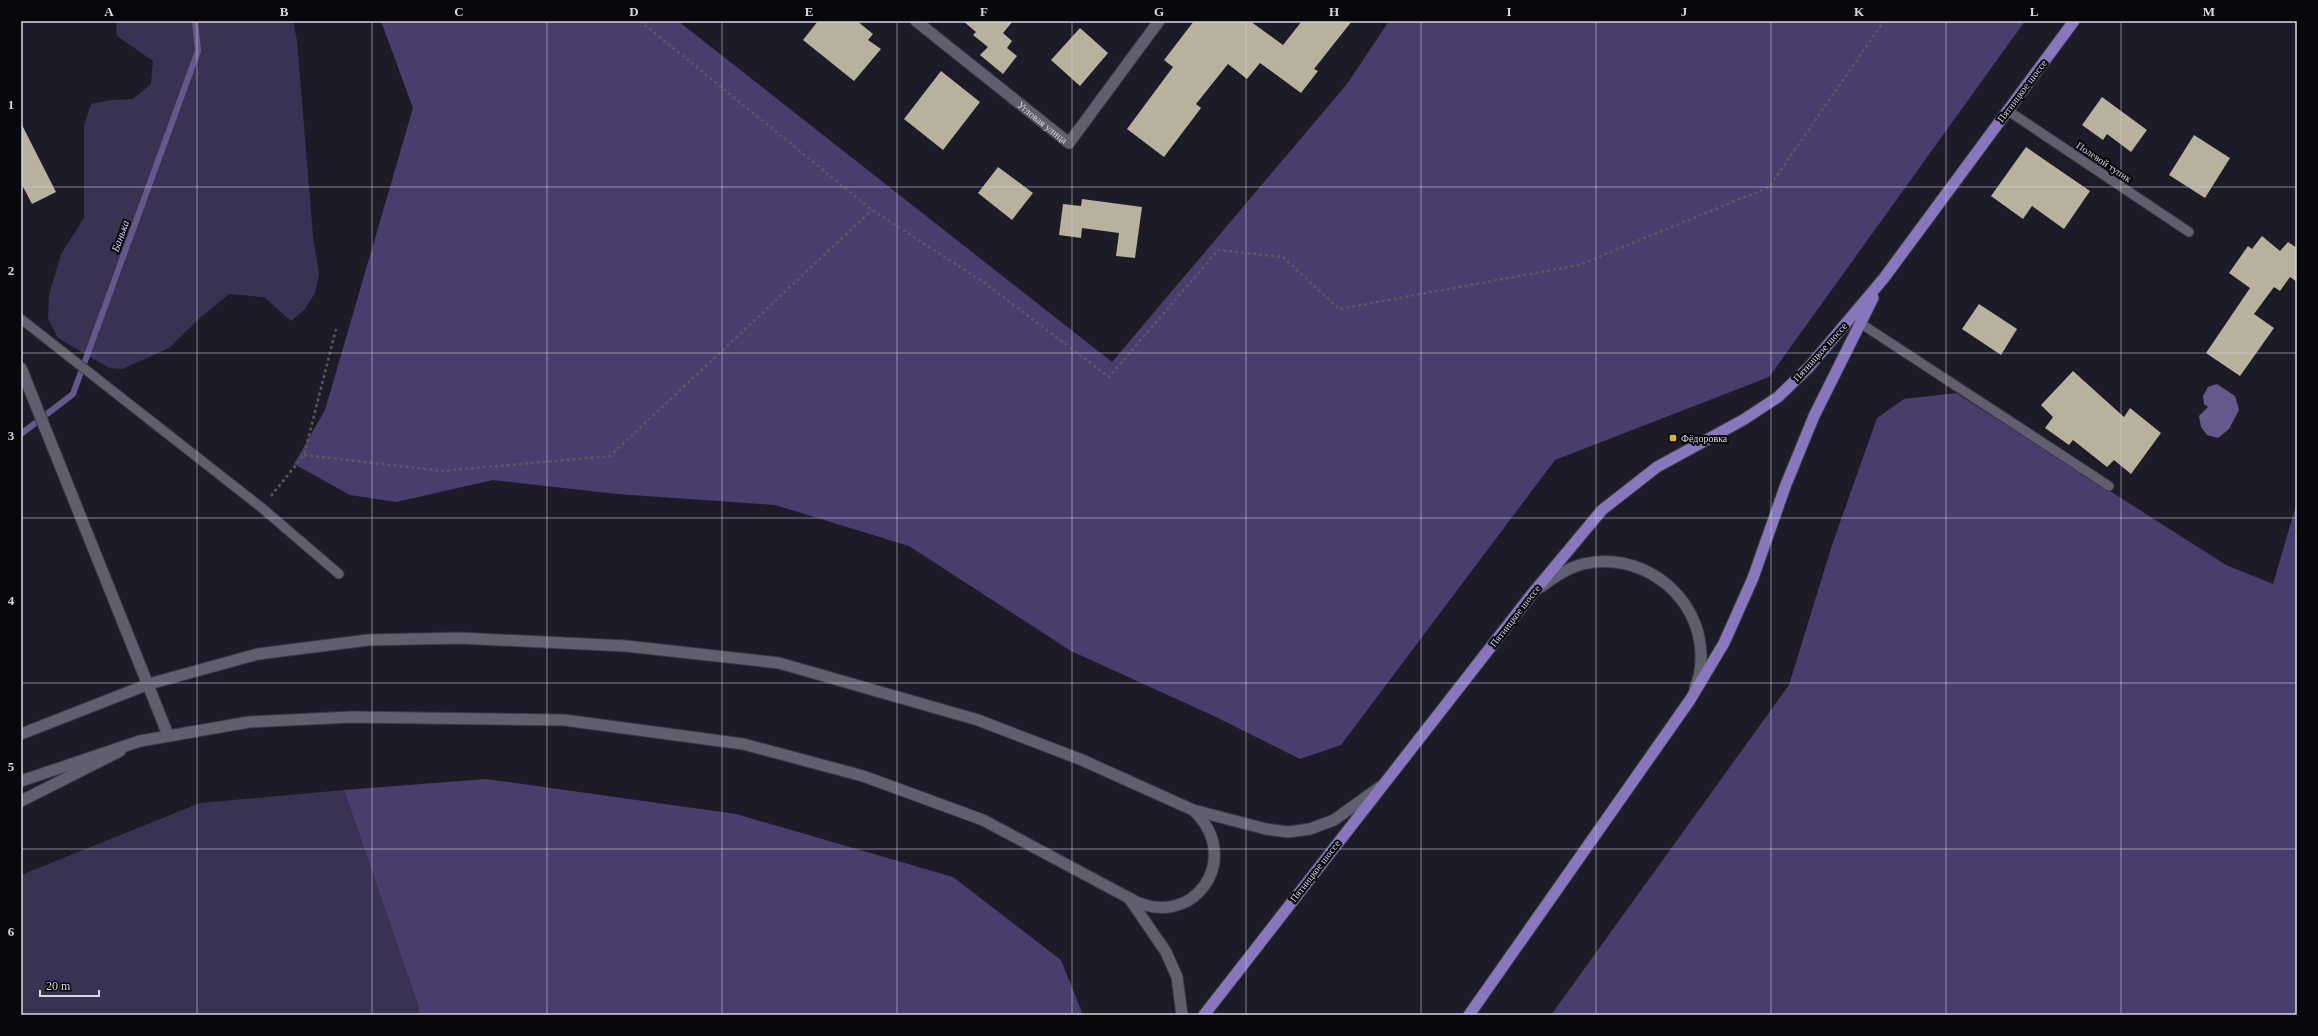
<svg xmlns="http://www.w3.org/2000/svg" width="2318" height="1036" font-family="Georgia,serif">
	<style>
		.green { fill: #393253 }
		.forest { fill: #483d6d }
		.water { fill: #65598c }
		.lines { fill: none; stroke-linecap: round; stroke-linejoin: round }
		.stream { stroke: #65598c; stroke-width: 6 }
		.building { fill: #b7b19e }
		.service-casing { stroke: #3a3843; stroke-width: 11 }
		.minor-casing { stroke: #3a3843; stroke-width: 13 }
		.tertiary-casing { stroke: #3a3843; stroke-width: 13 }
		.primary-casing { stroke: #3a3843; stroke-width: 13 }
		.path { stroke: #595764; stroke-width: 2.5; stroke-dasharray: 3 3; stroke-linecap: butt }
		.service { stroke: #615e6f; stroke-width: 9 }
		.minor { stroke: #615e6f; stroke-width: 11 }
		.tertiary { stroke: #615e6f; stroke-width: 11 }
		.primary { stroke: #8877bc; stroke-width: 11 }
		.grid { fill: none; stroke: #d9d8e2; stroke-width: 1; stroke-opacity: 0.55 }
		.poi-dot { fill: #d6b534; stroke: #08070c; stroke-width: 1.5 }
		.labels { text-anchor: middle; dominant-baseline: central; stroke-width: 4; stroke-linejoin: round; paint-order: stroke }
		.street-label { font-size: 10px; fill: #d9d8e2; stroke: #08070c }
		.poi-label { font-size: 10px; fill: #d9d8e2; stroke: #08070c; text-anchor: start }
		.water-label { font-size: 11px; font-style: italic; fill: #d6cdfd; stroke: #08070c }
		.neatline { fill: none; stroke: #d9d8e2; stroke-width: 1.5 }
		.grid-label { font-size: 13px; text-anchor: middle; font-weight: bold; fill: #d9d8e2 }
	</style>
	<rect width="100%" height="100%" fill="#1e1b29"/>
	<!-- green -->
	<path class="green" d="M116,21H293L297,41L313,236L319,274L315,293L305,309L291,321L264,297L229,294L201,317L169,348L122,369L109,368L58,338L48,319L49,295L61,254L84,218V126L91,104L111,100L133,99L151,84L153,61L117,36Z
		M344,790L419,1008V1015H21V875L200,803Z"/>
	<!-- forest -->
	<path class="forest" d="M381,21H678L1112,362L1347,84L1389,21H2025L1769,377L1555,460L1341,745L1300,759L1216,717L1071,651L909,546L775,505L617,494L493,480L396,502L350,495L294,464L325,410L413,108Z
		M1956,393L2226,565L2273,584L2297,502V1015H1551L1789,685L1832,545L1877,418L1904,399Z
		M486,779L736,814L953,877L1061,960L1083,1015H419V1008L344,790Z"/>
	<!-- water -->
	<path class="water" d="M2217,384L2235,396L2239,410L2229,429L2218,438L2207,435L2201,427L2199,416L2208,407L2204,404L2203,396L2208,387Z"/>
	<g class="lines">
		<!-- stream -->
		<path class="stream" d="M21,434L73,394L198,51L195,21"/>
	</g>
	<!-- building -->
	<path class="building" d="M818,21H857L873,34L868,40L881,49L854,81L803,40Z
		M963,21H1013L1003,33L1012,41L1007,48L1017,56L1003,74L980,55L988,47L973,35L976,32Z
		M1194,21H1250L1283,45L1302,21H1352L1314,69L1318,71L1301,93L1260,63L1247,79L1228,64L1196,104L1201,108L1164,157L1127,129L1173,67L1164,60Z
		M1080,28L1108,53L1080,86L1051,60Z
		M941,71L980,102L943,150L904,119Z
		M2102,97L2147,130L2131,152L2107,134L2103,140L2082,125Z
		M21,123L56,192L32,204L21,183Z
		M2194,135L2230,158L2205,198L2169,175Z
		M2026,147L2090,191L2064,229L2032,206L2023,219L1991,196Z
		M998,167L1033,193L1012,220L978,193Z
		M1082,199L1142,207L1135,258L1116,256L1119,233L1082,228L1081,238L1059,235L1063,204L1081,206Z
		M2262,236L2280,251L2288,242L2297,248V282L2290,277L2280,291L2274,287L2254,314L2274,328L2240,376L2206,353L2250,288L2229,273L2248,246L2252,249Z
		M1979,304L2017,329L2001,355L1962,329Z
		M2073,371L2124,417L2130,408L2161,433L2131,474L2114,460L2107,467L2073,440L2069,445L2045,428L2053,417L2041,405Z"/>
	<g class="lines">
		<!-- service casing -->
		<g class="service-casing">
			<path id="service" d="M2007,110L2189,232
				M21,319L262,508L339,574
				M1860,323L2109,486"/>
		</g>
		<!-- minor casing -->
		<g class="minor-casing">
			<g id="minor">
				<path id="s1" d="M916,21L1069,143L1159,21"/>
				<path d="M21,368L168,735"/>
				<path d="M21,801L120,751"/>
				<path d="M1129,898C1191,934 1246,859 1193,810"/>
			</g>
		</g>
		<!-- tertiary casing -->
		<g class="tertiary-casing">
			<path id="tertiary" d="M1541,587C1554,577 1567,568 1583,564C1637,551 1692,589 1700,643C1702,658 1701,675 1695,688
				M21,734L149,684L258,654L368,640L459,638L626,646L779,663L978,720L1082,760L1193,810L1266,829L1288,832L1310,829L1334,820L1380,787
				M21,781L140,741L249,722L351,717L564,720L743,744L863,776L983,820L1129,898L1166,952L1177,977L1182,1015"/>
		</g>
		<!-- primary casing -->
		<g class="primary-casing">
			<path id="primary" d="M1204,1015L1532,594L1602,510L1657,467L1743,420L1778,397L1809,367L1884,278L2074,21
				M1469,1015L1690,700L1724,643L1753,578L1785,487L1814,416L1873,298"/>
		</g>
		<!-- path -->
		<path class="path" d="M640,21L872,210L982,281L1109,377L1218,250L1283,257L1339,309L1579,265L1769,187L1884,21
			M304,455L442,471L610,456L872,210
			M271,496L304,455L336,329"/>
		<!-- service -->
		<use href="#service" class="service"/>
		<!-- minor -->
		<use href="#minor" class="minor"/>
		<!-- tertiary -->
		<use href="#tertiary" class="tertiary"/>
		<!-- primary -->
		<use href="#primary" class="primary"/>
	</g>
	<!-- grid -->
	<path class="grid" d="M197,21V1015M372,21V1015M547,21V1015M722,21V1015M897,21V1015M1072,21V1015M1246,21V1015M1421,21V1015M1596,21V1015M1771,21V1015M1946,21V1015M2121,21V1015M21,187H2297M21,353H2297M21,518H2297M21,683H2297M21,849H2297"/>
	<!-- markers -->
	<rect class="poi-dot" x="1669" y="434" width="8" height="8" rx="2"/>
	<g class="labels">
		<!-- street labels -->
		<g class="street-label">
			<text transform="translate(2022 91) rotate(-53)">Пятницкое шоссе</text>
			<text stroke="none"><textPath href="#s1" startOffset="162">Угловая улица</textPath></text>
			<text transform="translate(2104 162) rotate(34)">Полевой тупик</text>
			<text transform="translate(1820 352) rotate(-48)">Пятницкое шоссе</text>
			<text transform="translate(1515 616) rotate(-52)">Пятницкое шоссе</text>
			<text transform="translate(1315 871) rotate(-52)">Пятницкое шоссе</text>
		</g>
		<!-- poi labels -->
		<g class="poi-label">
			<text x="1681" y="438">Фёдоровка</text>
		</g>
		<!-- water labels -->
		<g class="water-label">
			<text transform="translate(120 236) rotate(-70)">Банька</text>
		</g>
	</g>
	<!-- border -->
	<rect width="2318" height="1036" fill="none" stroke="#08070c" stroke-width="44"/>
	<!-- scale -->
	<path d="M40 990v6h59v-6" fill="none" stroke="#d9d8e2" stroke-width="2"/>
	<text x="46" y="990" font-size="12" fill="#d9d8e2" stroke="#08070c" stroke-width="3" paint-order="stroke">20 m</text>
	<rect x="22" y="22" width="2274" height="992" class="neatline"/>
	<g class="grid-label">
		<text x="109" y="16">A</text>
		<text x="284" y="16">B</text>
		<text x="459" y="16">C</text>
		<text x="634" y="16">D</text>
		<text x="809" y="16">E</text>
		<text x="984" y="16">F</text>
		<text x="1159" y="16">G</text>
		<text x="1334" y="16">H</text>
		<text x="1509" y="16">I</text>
		<text x="1684" y="16">J</text>
		<text x="1859" y="16">K</text>
		<text x="2034" y="16">L</text>
		<text x="2209" y="16">M</text>
		<text x="11" y="109">1</text>
		<text x="11" y="275">2</text>
		<text x="11" y="440">3</text>
		<text x="11" y="605">4</text>
		<text x="11" y="771">5</text>
		<text x="11" y="936">6</text>
	</g>
</svg>
